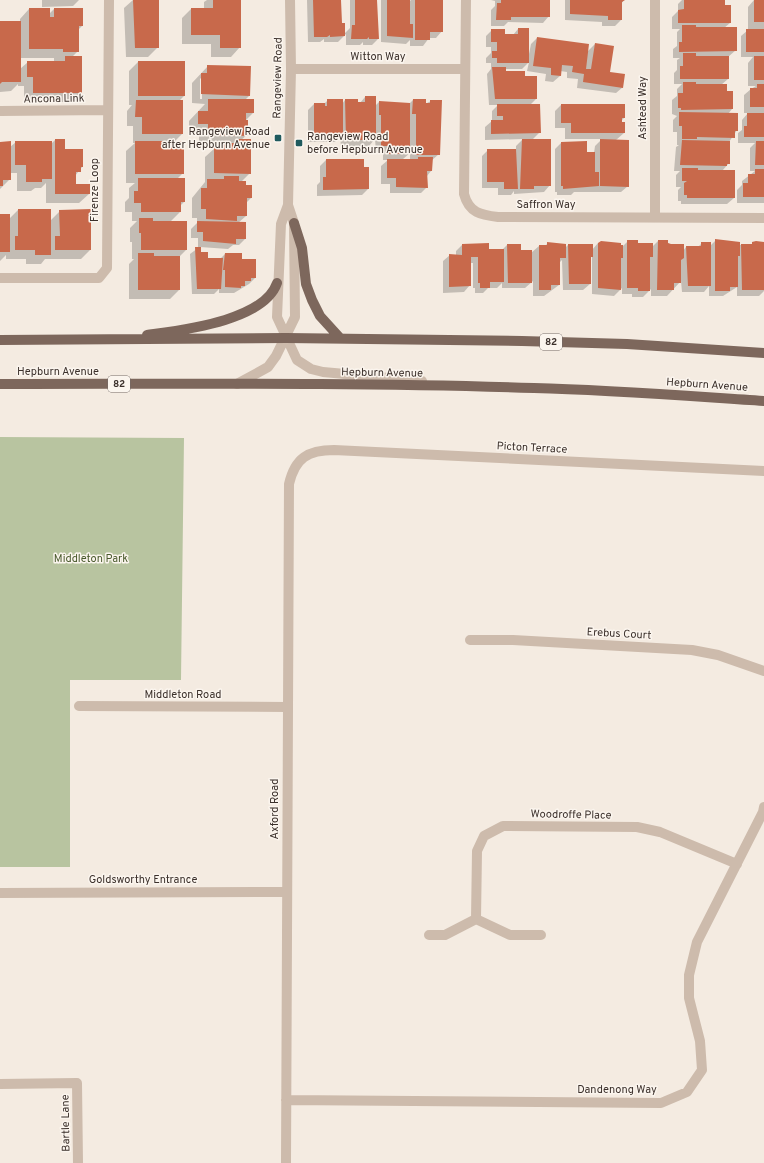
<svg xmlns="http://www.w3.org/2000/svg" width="764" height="1163" font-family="Overpass,sans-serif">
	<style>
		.green { fill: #b8c4a0 }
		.shadow { fill: #0003; fill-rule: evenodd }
		.building { fill: #c8694b }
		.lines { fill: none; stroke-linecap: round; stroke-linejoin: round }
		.minor { stroke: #cdbbac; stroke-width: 10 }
		.tertiary { stroke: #cdbbac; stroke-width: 10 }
		.primary { stroke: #7d675c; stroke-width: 10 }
		.poi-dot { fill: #1f5a5e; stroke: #fbf5ee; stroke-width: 1.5 }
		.labels { text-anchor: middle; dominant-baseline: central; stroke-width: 3; stroke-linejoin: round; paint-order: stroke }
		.shield { fill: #fbf5ee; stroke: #756b66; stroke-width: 1 }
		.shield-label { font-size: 10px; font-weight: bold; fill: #3b302b }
		.street-label { font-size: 11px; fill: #3b302b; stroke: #fbf5ee }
		.poi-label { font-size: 11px; fill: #3b302b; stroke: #fbf5ee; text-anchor: end }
		.park-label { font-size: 11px; fill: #4a5a2e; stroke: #fbf5ee }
	</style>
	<rect width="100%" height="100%" fill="#f4ebe1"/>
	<!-- green -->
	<path class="green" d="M0,437L184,438L181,680H70V867H0Z"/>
	<!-- shadow -->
	<path class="shadow" d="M42,0H79L73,6L42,7Z
		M133,0H158V47L148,57H126L124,8Z
		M207,0H240V47L231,57H211V44H182V18L191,9H204V2Z
		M307,0H340L341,24L344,34L350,28V0H376L378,39L372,45H363V42L360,45H346V34L338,42H324V39L320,42H308Z
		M381,0H409V2L411,0H442V31L436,38H429L423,46H410V40L406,44L381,42Z
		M491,0H549V16L543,23L508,22L504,26H491V10L495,6V1Z
		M565,0H624L621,4V20L615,26H602V22L565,20Z
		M682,0H724V6L730,23L724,28L736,50L728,57V79L721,85L726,92L732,109L728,114L737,130L729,142V163L722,171H734V198L727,204H681V201H678V190L681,187H676V175L680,171H674L676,147L679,145H677V132H673V120L677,116L672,114V100L677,96V89L682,84H674V73L677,70V60L680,58H673V49L677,46V32L680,29H672V17L678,11V4Z
		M744,0H764V203H737V190L742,185V181L755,171H750V148L755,143H738V133L742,130V120L748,113H744V95L751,89L756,86H748V63L753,57H741V36L748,30V7L754,0Z
		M29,9L49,14L54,9H82V26L78,30V51L72,57L81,93L72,102H24V86H18V84L11,91L0,92V22H20V19ZM20,58H54V62H28L20,69Z
		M518,29L528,59L531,44L537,38L587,52L595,44L609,73L623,87L616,93L577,88L578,79L567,78V72L560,71V76L553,82L545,81L546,74L527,71L529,62L522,69H505V72L524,77L536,99L530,105L540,132L532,140L550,185L544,192L514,194V191L511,195H498V188H482V156L488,150H516V146L523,139L485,140V127L492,121V111L498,105H489L487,74L491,69V63H486V58L491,53V47H486V36L492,30L504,35H513Z
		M138,62L184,96L179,101L182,134L174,142L183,173L177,179H184V202L180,206V212L170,222L186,250L179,257V290L170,299H129V264L134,259H132V242H130V228L137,221H132V212H125V202L129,198V188L135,183H126V151L135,143H133V126H127V111L132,105H129V71Z
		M208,66L249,96L245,100L253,113L245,121L247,135L241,140L250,173L241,182L245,186H251V198L246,203V216L238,223L245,239L239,245H233L228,249L200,247V253L207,259H220L225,254L241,260H255V278L249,284L234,293H219V289L214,294H192L190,254L198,248V238H191V229L197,223V218H192V198L205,182V157L215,148H218L221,145L199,144V133H189V121L205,104L192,103V83ZM202,77V99H200V79Z
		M365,97L375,106L379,102L409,104L413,100L425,104L431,101L439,154L431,161V171L427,176V187L421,193H390V184H381V166L388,160H383V152H376L375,139L369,146H341L340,137L335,142H308V110L314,104H324L328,100L342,104L345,100L360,103ZM410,153V159H403Z
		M561,105H624V118L621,121L624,133L616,140L628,186L621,192H574L571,195H557V192H555V149L561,143L586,153H594L595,146L602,139H565V128H555V111Z
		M55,140L82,167L75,176V184L89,194L79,203H46V183L41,188H35L31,191H17V173H10V179L0,189V143L10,147L16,142L51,144Z
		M326,160L363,168L368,189L362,195L317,196V185L320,182V166Z
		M18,210L50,221L60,211L90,250L81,259H45L41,264H26V259H6V255L0,261V215L9,219Z
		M716,240L739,245L764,243V291L759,296H737V287L723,296H709V286L704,292H682L681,281L667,296H651V289L643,297H632V294H622V288L614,296L592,294V256L590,259V284L583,290H563L562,260L559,263V285L544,296H533V281L525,288H502V283L497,288H488L483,293H475V288H473V263H470V285L464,292L443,293V261L450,255L456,256V251L462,245L488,250H502L507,245L520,251L531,253L539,246H545L548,243L565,248L568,245L592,250L598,243L623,246L628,241L652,247L658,241L667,243L683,251L686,247H698L702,243L710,246Z"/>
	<!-- building -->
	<path class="building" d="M133,0H159V48H135Z
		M213,0H241V48H220V35H191V8H213Z
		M313,0H341L342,23H345V36L330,37V35L327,37H314Z
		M355,0H377L379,39H369V37L367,39H351L352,25H355Z
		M387,0H410V24H413V38L387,36Z
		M415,0H443V32H430V40H415Z
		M501,0H550V17H511V20H496L497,3H501Z
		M570,0H625L622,2V20H608V16L570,14Z
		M684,0H725V5H731V23H678V10L684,9Z
		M754,0H764V22H754Z
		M29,8H50V17H54V8H83V26H79V52H63V49H29Z
		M0,21H21V82H2L0,84Z
		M682,25H696V27H737V51L679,52V42H682Z
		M518,28H529V63H497V58H492V51H497V42H491V29H505V34H518Z
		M746,29H764V52H746Z
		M537,37L589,44L586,69H591L595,43L614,46L610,72L625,74L623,88L583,82L584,74L572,72L573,66L562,65L561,76L551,75V68L533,66Z
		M683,53H696V56H729V79H680V66H683Z
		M65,56H82V93H33V77H27V61H65Z
		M754,56H764V80H754Z
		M138,61H185V96H138Z
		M207,65L251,66L250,96L201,94V73H207Z
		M492,67H506V71H525V76H537V99H495Z
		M683,82H696V84H727V91H733V109L681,110V108H678V93H683Z
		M757,84H764V107H750V88H757Z
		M365,96H376V140H346L345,99H358V102H365Z
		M208,99H254V113H246V120H248V136L208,135V124H198V111H208Z
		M327,99H343V136H314V103H325V106H327Z
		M413,99H426V103H430V100H442L440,155H416V114H412Z
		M136,100H183V134H142V117H135Z
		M379,101L410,103V154H389V146H381V115H379Z
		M497,104H540L541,133L491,134V120H503V116H497Z
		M561,104H625V118H622V122H625V133H571V123H561Z
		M679,112L738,113V131H735V138L697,137V139H682V126H679Z
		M747,113H764V137H744V126H747Z
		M55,139H65V149H83V167H81V172H76V184H90V194H55Z
		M237,139H251V174L214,173V147H221V143H237Z
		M522,139H551V186H534V189H520Z
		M600,139L629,140V187L600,186Z
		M682,140L730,141V164H727V166L680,165Z
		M11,141V180H3V186H0V142Z
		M15,141H52V179H42V182H26V165H15Z
		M135,141H184V174H135Z
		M587,141V152H595V172H599V186L563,189V186H561V142Z
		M756,141H764V165H755Z
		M487,149H516L518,189H504V182H487Z
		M418,157H433L432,171H427L428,188L396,187V178H387V159H418Z
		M326,159H364V167H369V189L323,190V177H326Z
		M682,168H698V170H735V198H687V195H684V183L687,181H682Z
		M755,169H764V197H743V183H748V174H755Z
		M224,176H239V181H246V185H252V198H247V216H237V221L206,219V209H201V188H207V179H224Z
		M138,178H185V202H181V212H141V203H134V191H138Z
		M18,209H51V255H35V250H15V236H18Z
		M91,209V250H55V236H60L59,210Z
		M0,214H10V252H0Z
		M139,218H153V221H187V250H141V233H139Z
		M197,221L246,222V239H236V244L203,241V232H197Z
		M715,239L740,242V256H738V287H730V291H715Z
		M627,240H638V243H653V257H650V291H638V288H627Z
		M658,240H668V243L671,244H684V258L681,260V283H674V290H657Z
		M601,241L621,243V245H623V258H621V290L598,288V243Z
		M756,241L764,242V290H742L741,244H752V242Z
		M547,242L566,244V258H560V285H551V290H539V245H547Z
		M701,242H711V286H688L686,246H701Z
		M489,243V249H504V282H490V288H480V283H478V257H471V286L449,287V254L462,255V244Z
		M507,244H521V250H532V283H508Z
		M568,244H593V257H591V284H569Z
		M195,247H201V252H208V258H223L221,289H197Z
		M138,253H154V256H180V290H138Z
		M225,253H242V259H256V278H251V281H245V286H241V288L225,287V270H223Z"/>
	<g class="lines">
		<!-- minor -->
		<path class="minor" d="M466,0L464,194C469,213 481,215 498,217L764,218
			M655,0V217
			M291,69H464
			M0,111L107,110
			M0,278H99L107,268L109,0
			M470,640H513L692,650L718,655L764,671
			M79,706L287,707
			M0,893L286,892
			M476,919L477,851L484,836L503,826L637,827L660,832L737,864
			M429,935H445L476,919L510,935H541
			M0,1084L77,1083L78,1163
			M286,1100L661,1103L687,1092L702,1070L700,1041L689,998V975L697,942L763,812L764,807
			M286,1163L289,484C295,458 308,450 334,450L764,471"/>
		<!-- tertiary -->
		<path class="tertiary" d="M290,0L291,69L288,205L281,224L277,317L297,360L311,369L323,372L422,381
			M237,384L268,367L276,356L295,317L294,223L288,205"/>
		<!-- primary -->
		<path class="primary" d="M294,223L302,248L306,284L312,300L320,316L340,338
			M147,335C182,330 264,321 277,283
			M0,340L286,338L522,341L627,344L764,353
			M0,384C178,384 356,382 534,388C611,390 687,396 764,401"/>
	</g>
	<!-- markers -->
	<g class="poi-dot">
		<rect x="274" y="134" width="8" height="8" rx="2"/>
		<rect x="295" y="139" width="8" height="8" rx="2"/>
	</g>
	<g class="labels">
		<!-- shield labels -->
		<g class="shield">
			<rect x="540" y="334" width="22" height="16" rx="3"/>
			<rect x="108" y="376" width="22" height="16" rx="3"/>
		</g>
		<g class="shield-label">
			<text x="551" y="342">82</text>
			<text x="119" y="384">82</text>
		</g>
		<!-- street labels -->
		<g class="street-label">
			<text x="378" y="57">Witton Way</text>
			<text transform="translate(278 78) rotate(-89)">Rangeview Road</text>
			<text transform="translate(54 99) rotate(-1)">Ancona Link</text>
			<text transform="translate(643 108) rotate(-90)">Ashtead Way</text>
			<text transform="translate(95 190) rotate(-90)">Firenze Loop</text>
			<text x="546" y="205">Saffron Way</text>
			<text x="58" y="372">Hepburn Avenue</text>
			<text transform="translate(382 373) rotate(1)">Hepburn Avenue</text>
			<text transform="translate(707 385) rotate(4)">Hepburn Avenue</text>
			<text transform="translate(532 448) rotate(3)">Picton Terrace</text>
			<text transform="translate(619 634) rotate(3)">Erebus Court</text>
			<text x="183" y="695">Middleton Road</text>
			<text transform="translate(275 809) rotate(-90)">Axford Road</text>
			<text transform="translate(571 815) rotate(1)">Woodroffe Place</text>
			<text x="143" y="880">Goldsworthy Entrance</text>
			<text x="617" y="1090">Dandenong Way</text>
			<text transform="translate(66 1123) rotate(-91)">Bartle Lane</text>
		</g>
		<!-- poi labels -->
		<g class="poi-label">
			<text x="270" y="132">Rangeview Road<tspan x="270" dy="13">after Hepburn Avenue</tspan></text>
			<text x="307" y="137" text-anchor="start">Rangeview Road<tspan x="307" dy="13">before Hepburn Avenue</tspan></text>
		</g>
		<!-- park labels -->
		<g class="park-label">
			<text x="91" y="559">Middleton Park</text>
		</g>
	</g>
</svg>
